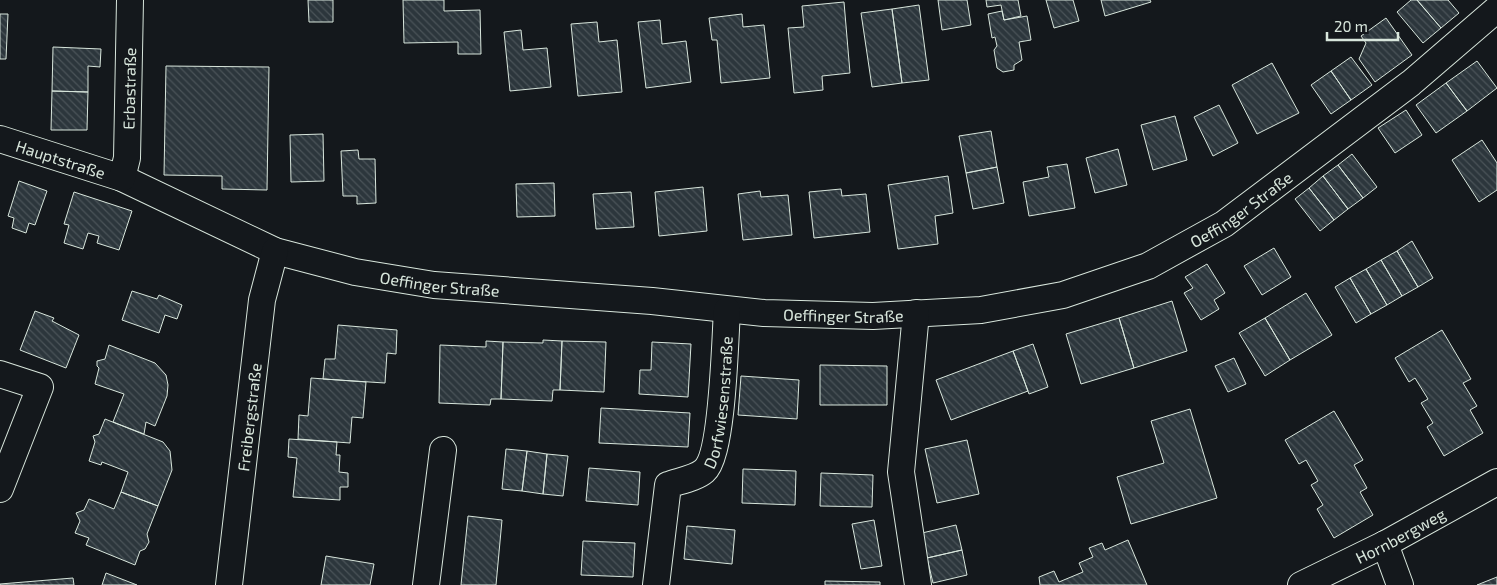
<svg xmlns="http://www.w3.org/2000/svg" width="1497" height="585" font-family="'Exo 2',sans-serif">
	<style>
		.building { fill: url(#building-back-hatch); stroke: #d8e6dc }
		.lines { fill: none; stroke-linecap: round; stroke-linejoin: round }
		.minor-casing { stroke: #d8e6dc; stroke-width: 28 }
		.minor { stroke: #14181c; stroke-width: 26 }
		.labels { text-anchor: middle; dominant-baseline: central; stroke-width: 4; stroke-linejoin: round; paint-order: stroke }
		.street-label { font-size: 16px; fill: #d8e6dc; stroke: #14181c }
	</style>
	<defs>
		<pattern id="building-back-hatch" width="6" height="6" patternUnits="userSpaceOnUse" patternTransform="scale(1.25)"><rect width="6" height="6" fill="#2c363c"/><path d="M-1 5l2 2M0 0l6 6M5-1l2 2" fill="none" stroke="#4a5358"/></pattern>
	</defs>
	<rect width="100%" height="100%" fill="#14181c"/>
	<!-- building -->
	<path class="building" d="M308,0H333V22H309Z
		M403,0H444V11L480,10L481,54H458V42L404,43Z
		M938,0H967L971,25L942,30Z
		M986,0H1018L1021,16L1004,20L1001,5L987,7Z
		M1046,0H1073L1079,21L1054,28Z
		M1101,0H1150L1151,2L1105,16Z
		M1411,0H1417L1441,28L1423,43L1397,12Z
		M1417,0H1448L1459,13L1441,28Z
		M844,2L850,73L822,76L823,90L794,93L788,28L804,27L802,6Z
		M919,5L929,80L902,83L892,9Z
		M892,9L902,83L872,87L861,13Z
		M1002,11L1004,20L1027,16L1031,40L1019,42L1022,60L1014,65V70L1003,72L997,68L994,50L997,46L995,37L992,38L988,14Z
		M0,14H8L6,59H0Z
		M742,14L743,27L764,25L770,78L721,83L717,40H712L709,18Z
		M1386,18L1412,55L1375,82L1359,59L1366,43L1361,36Z
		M660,20L662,44L686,41L691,82L646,88L638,22Z
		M597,22L599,42L617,40L622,92L578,96L571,24Z
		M521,30L523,50L547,48L551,87L510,91L504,32Z
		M53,47L101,49L100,67L88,66V92L52,91Z
		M1351,57L1372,85L1351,100L1331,71Z
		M1477,61L1497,88L1467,111L1446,83Z
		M1272,63L1299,113L1257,134L1232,85Z
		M166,66L269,67L267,190L222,189V176L164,175Z
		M1331,71L1351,100L1331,114L1311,85Z
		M1446,83L1467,111L1436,133L1416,105Z
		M52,91L88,92L87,130H51Z
		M1219,105L1238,143L1213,156L1194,117Z
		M1406,110L1422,135L1395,153L1378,128Z
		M1175,116L1187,160L1153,170L1141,125Z
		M991,131L997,167L966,173L959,136Z
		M323,134L324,181L291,182L290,135Z
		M1482,140L1497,163V190L1479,202L1452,160Z
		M1118,149L1127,185L1095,193L1086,158Z
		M358,150L359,159H375L376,203L357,204V196H343L341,151Z
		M1352,154L1377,187L1363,198L1338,165Z
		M1067,164L1075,208L1029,216L1023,182L1049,177L1047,167Z
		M1338,165L1363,198L1348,209L1323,176Z
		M997,167L1004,203L973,209L966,173Z
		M948,176L953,213L935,216L938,244L898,249L888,185Z
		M1323,176L1348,209L1334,220L1309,188Z
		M19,181L47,191L35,225L29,223L26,233L12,228L14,218L8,216Z
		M554,183L555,216L517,217L516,184Z
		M703,187L707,231L659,236L655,192Z
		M1309,188L1334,220L1320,231L1295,199Z
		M841,189L842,196L866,194L870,232L814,238L809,192Z
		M760,191L761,197L788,195L792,235L743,240L738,194Z
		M74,192L132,211L119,250L97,243L99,236L88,233L83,249L64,243L69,225L64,224Z
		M631,192L634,227L596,229L593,194Z
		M1412,241L1433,278L1418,287L1397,251Z
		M1274,248L1291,277L1262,295L1244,266Z
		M1397,251L1418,287L1402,296L1381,260Z
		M1381,260L1402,296L1387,305L1366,269Z
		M1207,264L1225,293L1214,300L1219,309L1201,320L1184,293L1193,288L1185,277Z
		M1366,269L1387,305L1371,314L1350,278Z
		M1350,278L1371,314L1356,323L1335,287Z
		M132,291L157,299L159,295L182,305L177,319L165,315L159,333L122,320Z
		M1306,293L1332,335L1290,360L1265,318Z
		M1172,301L1187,351L1134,368L1119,318Z
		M35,311L54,318L52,321L79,335L66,368L20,350Z
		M1119,318L1134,368L1081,384L1066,334Z
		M1265,318L1290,360L1265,376L1239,333Z
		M338,325L397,330L396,354L387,353L385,383L323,379L325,359H335Z
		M1442,330L1471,379L1463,383L1477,406L1470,410L1483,433L1444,456L1427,427L1433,423L1421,403L1428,399L1415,378L1409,382L1395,358Z
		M543,340L562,341L560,390H553L552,401L501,399L503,342L543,343Z
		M486,341L503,342L501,399H491L490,405L439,403L440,345L486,347Z
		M562,341L606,342L604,392L560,390Z
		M652,342L691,344L688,397L639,394L640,370H651Z
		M1033,344L1048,387L1029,394L1013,351Z
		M109,345L155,363L166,375L168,385L167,396L155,426L146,422L144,434L113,422L124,394L95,384L99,368L97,366V361L105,359Z
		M1013,351L1028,391L951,420L936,380Z
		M1234,358L1246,384L1228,392L1215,366Z
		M820,365L887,366V405H820Z
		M741,376L799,380L797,419L738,415Z
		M311,378L366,382L363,418L352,417L350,443L298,439L299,415L308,416Z
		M601,408L690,413L688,447L599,443Z
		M1190,409L1217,498L1131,524L1117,477L1164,463L1151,421Z
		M1334,411L1363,460L1354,465L1367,488L1360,492L1373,515L1334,538L1317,509L1323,505L1311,485L1318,481L1306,460L1299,464L1285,440Z
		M105,419L163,442L170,451L172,470L158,506L121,492L128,472L102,462L101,465L89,461L95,442L93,436L99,434Z
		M289,439L337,442L336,455H340L339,472L348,473V487H340V500L293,497L297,458L288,457Z
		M967,440L979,494L937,503L925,449Z
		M506,449L527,451L522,491L502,489Z
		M527,451L547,454L543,494L522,491Z
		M547,454L568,456L563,496L543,494Z
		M589,468L640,472L638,505L586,501Z
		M743,469L796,471L795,505L742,503Z
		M821,473L873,475L872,507L820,506Z
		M121,492L158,506L147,534L149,542L145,549L140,551L135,565L86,545L89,538L75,533L80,521L76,513L84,510L89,499L114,509Z
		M468,516L502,520L496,585H461Z
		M874,520L882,566L861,569L852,524Z
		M956,525L962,550L927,558L922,533Z
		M687,526L735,530L732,564L684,559Z
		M1128,540L1147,585H1040L1039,577L1054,571L1059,582L1083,572L1079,563L1093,557L1089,548L1102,543L1105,550Z
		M583,541L635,543L633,577L581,575Z
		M962,550L967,575L933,583L927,558Z
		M326,556L374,564L370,585H321Z
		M106,573L137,585H102Z
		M1497,577V585H1477Z
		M73,578L74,585H0V584Z
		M825,581L880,582V585H825Z"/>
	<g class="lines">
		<!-- minor casing -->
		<g class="minor-casing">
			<g id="minor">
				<path id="s1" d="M0,139L122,178L275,251L355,272L434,285L652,301L764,313L873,316L981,310L1063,295L1148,266L1224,224L1411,83L1497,9"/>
				<path id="s2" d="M122,178L127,158L130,0"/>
				<path d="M916,313L901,472L918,585"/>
				<path d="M0,374L40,387L0,489"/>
				<path d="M1385,544L1400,585"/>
				<path id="s3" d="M229,585L262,300L275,251"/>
				<path d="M426,585L443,450"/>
				<path id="s4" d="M656,585L668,485C679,481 696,478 704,471C723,455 725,339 727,310"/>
				<path id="s5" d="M1301,585L1385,544L1497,482"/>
			</g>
		</g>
		<!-- minor -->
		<use href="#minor" class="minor"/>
	</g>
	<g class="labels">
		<!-- street labels -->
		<g class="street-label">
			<text stroke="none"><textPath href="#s2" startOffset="90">Erbastraße</textPath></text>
			<text stroke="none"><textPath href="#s1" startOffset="64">Hauptstraße</textPath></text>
			<text stroke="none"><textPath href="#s1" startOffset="1291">Oeffinger Straße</textPath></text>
			<text stroke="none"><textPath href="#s1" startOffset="466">Oeffinger Straße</textPath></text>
			<text stroke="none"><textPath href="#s1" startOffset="871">Oeffinger Straße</textPath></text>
			<text stroke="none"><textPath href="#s4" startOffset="211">Dorfwiesenstraße</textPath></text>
			<text stroke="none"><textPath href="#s3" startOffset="169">Freibergstraße</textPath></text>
			<text stroke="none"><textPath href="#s5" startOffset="111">Hornbergweg</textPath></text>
		</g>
	</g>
	<!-- scale -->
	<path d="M1327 32v8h71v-8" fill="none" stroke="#d8e6dc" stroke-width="2.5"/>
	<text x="1334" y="32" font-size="15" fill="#d8e6dc" stroke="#14181c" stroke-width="4" paint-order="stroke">20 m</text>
</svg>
